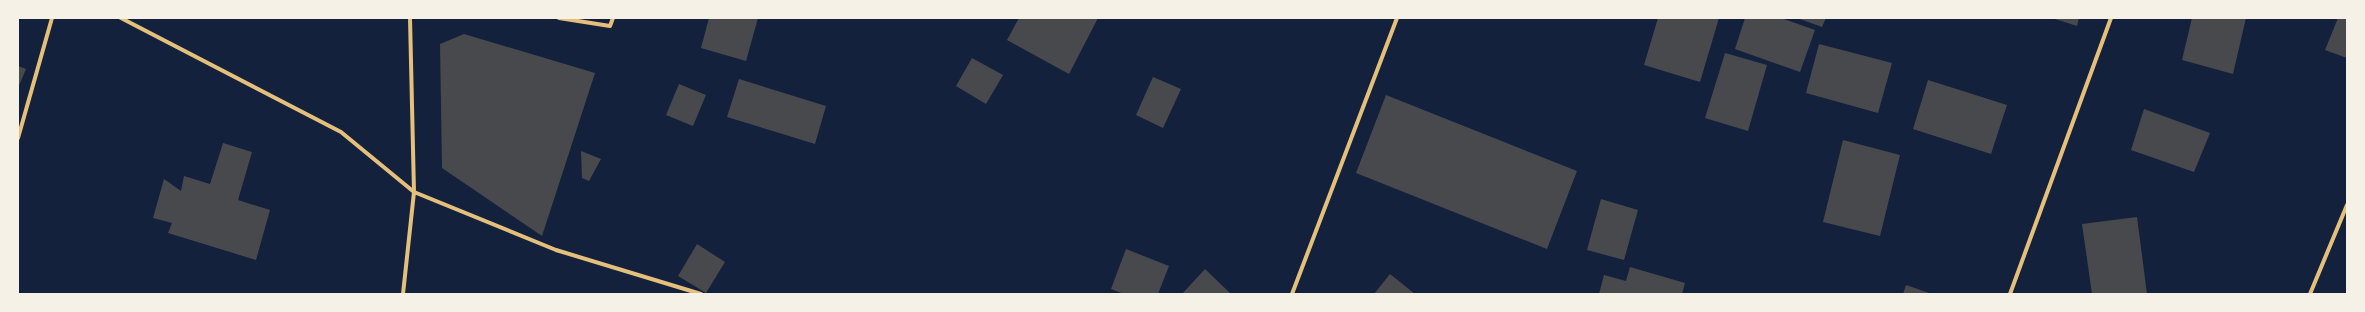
<svg xmlns="http://www.w3.org/2000/svg" width="2365" height="312" font-family="'DM Sans',sans-serif">
	<style>
		.building { fill: #48494c }
		.lines { fill: none; stroke-linecap: round; stroke-linejoin: round }
		.minor { stroke: #e5c07b; stroke-width: 4 }
	</style>
	<rect width="100%" height="100%" fill="#14213d"/>
	<!-- building -->
	<path class="building" d="M709,18H758L746,61L701,48Z
		M1019,18H1098L1069,74L1007,40Z
		M1658,18H1719L1700,82L1644,65Z
		M1745,18H1781L1815,30L1800,72L1735,49Z
		M1797,18H1826L1822,27Z
		M2052,18H2079L2077,26Z
		M2192,18H2246L2233,74L2182,60Z
		M2338,18H2347V58L2325,50Z
		M464,34L595,73L542,236L442,168L440,44Z
		M1819,44L1892,63L1878,113L1806,93Z
		M1725,53L1767,65L1748,131L1705,118Z
		M972,58L1003,75L986,104L956,86Z
		M18,66L26,69L18,88Z
		M1153,77L1181,89L1163,128L1136,115Z
		M739,79L826,106L815,144L727,117Z
		M1928,80L2007,105L1991,154L1913,129Z
		M679,84L706,95L693,126L666,115Z
		M1386,95L1577,171L1547,249L1356,173Z
		M2144,109L2210,133L2194,172L2131,150Z
		M1843,140L1900,155L1880,236L1823,222Z
		M223,143L252,152L238,200L270,210L256,260L168,233L172,223L153,218L164,179L181,191L184,176L210,184Z
		M581,151L601,159L589,181L582,178Z
		M1601,199L1638,210L1624,260L1587,250Z
		M2137,217L2147,294H2092L2082,224Z
		M697,244L725,262L706,293L678,276Z
		M1126,249L1169,266L1158,294H1124L1111,289Z
		M1630,267L1685,283L1682,294H1599L1604,275L1626,281Z
		M1205,269L1231,294H1182Z
		M1390,274L1415,294H1374Z
		M1906,285L1932,294H1903Z"/>
	<g class="lines">
		<!-- minor -->
		<path class="minor" d="M121,18L341,132L414,192L556,250L701,294
			M559,18L610,26L613,18
			M18,138L52,18
			M403,294L414,192L410,18
			M1292,294L1397,18
			M2010,294L2111,18
			M2310,294L2347,205"/>
	</g>
	<!-- border -->
	<rect width="2365" height="312" fill="none" stroke="#f6f1e7" stroke-width="38"/>
</svg>
